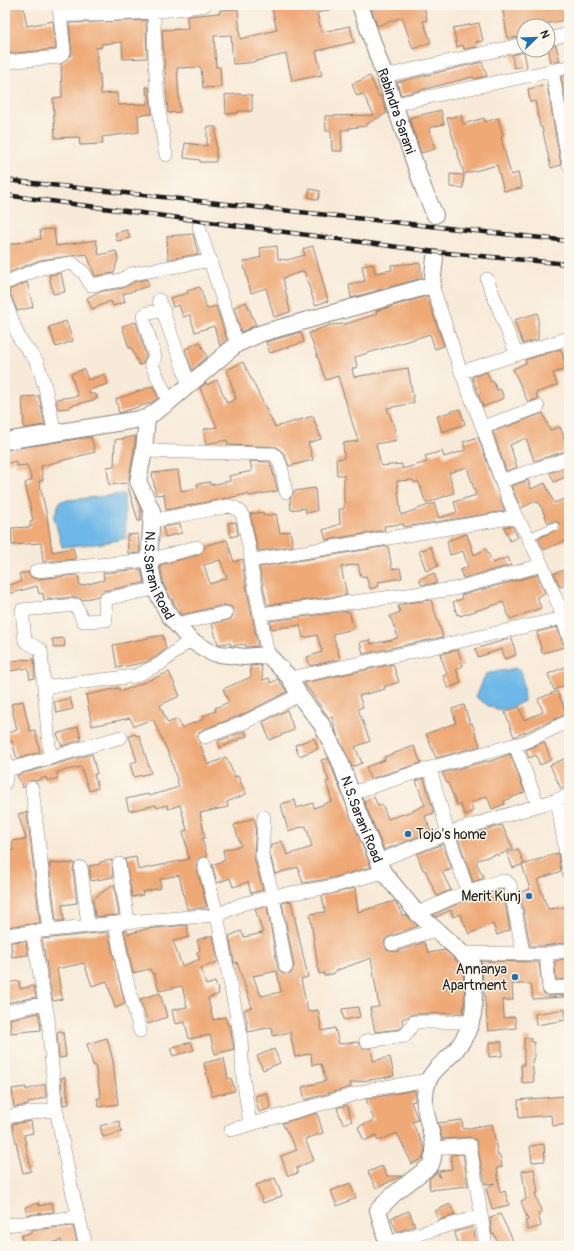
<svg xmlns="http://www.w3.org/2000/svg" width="574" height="1251" font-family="Pangolin,sans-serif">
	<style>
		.water { fill: #6eb8e7; stroke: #456a82 }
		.building { fill: #eea976; fill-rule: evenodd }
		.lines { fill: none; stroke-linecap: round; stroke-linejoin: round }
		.service-casing { stroke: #8a837a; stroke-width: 8 }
		.minor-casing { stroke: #8a837a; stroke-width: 14 }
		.tertiary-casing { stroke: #8a837a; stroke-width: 18 }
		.service { stroke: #fff; stroke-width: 7 }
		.minor { stroke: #fff; stroke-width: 13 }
		.tertiary { stroke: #fff; stroke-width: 16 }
		.rail-casing { stroke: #1c1c1c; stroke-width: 4.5 }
		.rail { stroke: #fbf7ec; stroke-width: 3; stroke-dasharray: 9; stroke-linecap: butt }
		.poi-dot { fill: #1f6fb2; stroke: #fbf7ec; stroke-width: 1.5 }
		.labels { text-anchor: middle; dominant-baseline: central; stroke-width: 3; stroke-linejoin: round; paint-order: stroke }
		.street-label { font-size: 14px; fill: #1c1c1c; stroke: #fbf7ec }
		.poi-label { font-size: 14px; fill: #1c1c1c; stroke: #fbf7ec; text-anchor: end }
	</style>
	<rect width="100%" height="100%" fill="#fbf7ec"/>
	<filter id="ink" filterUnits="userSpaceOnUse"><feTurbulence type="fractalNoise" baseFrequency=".025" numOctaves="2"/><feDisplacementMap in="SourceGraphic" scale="8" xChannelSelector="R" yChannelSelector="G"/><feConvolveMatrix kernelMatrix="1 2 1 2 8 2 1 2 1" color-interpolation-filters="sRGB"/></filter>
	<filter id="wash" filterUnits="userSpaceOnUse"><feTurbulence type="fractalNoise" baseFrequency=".012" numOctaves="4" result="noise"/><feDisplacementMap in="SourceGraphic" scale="16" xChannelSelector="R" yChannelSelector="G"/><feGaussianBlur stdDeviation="0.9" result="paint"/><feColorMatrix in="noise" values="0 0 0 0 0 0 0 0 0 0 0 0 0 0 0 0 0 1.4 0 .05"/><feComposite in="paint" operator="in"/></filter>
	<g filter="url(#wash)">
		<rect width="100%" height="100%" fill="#f8ead8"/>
		<!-- water -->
		<path class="water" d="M124,494L126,538L104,543L62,547L54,517L60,501Z
			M516,668L522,673L524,701C501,714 496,712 476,697L486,674Z"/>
		<g id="blocks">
			<!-- building -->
			<path class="building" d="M8,5H23L27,26L53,21L56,49L5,54V16L9,15Z
				M66,5H137L78,7H67Z
				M271,5H301V8L313,5H336L337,8L317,13L321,30L322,32L350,26L354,42L316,51L322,75L292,81L286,54L248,63L233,64L231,35L214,36L216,67H220L221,87L203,88L201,67L177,68L180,112L168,113L162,30L188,29L187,16L220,13V10L238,9L240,39L277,30Z
				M370,5H424L427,20L423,21L431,42L413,49L402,17L377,26Z
				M502,5H569V13L564,14L565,20L535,26H524V36L508,39Z
				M146,20L147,58L123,59L122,42L101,44L102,47L96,48L98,74H100L101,94L117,93L118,105L147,104L146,87H149L152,114L138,115L139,132L102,137L103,144L80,145L79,137L55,138L53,98L62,97L61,64L72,54L69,23Z
				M479,23L483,41L476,42L477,47L464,49L463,45L457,47L453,28Z
				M556,45L560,61L551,62L548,47Z
				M524,52L527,66L514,68L512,55Z
				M482,62L487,76L474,79L473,77L401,95L397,82Z
				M569,75V102L566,103L561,77Z
				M370,76L379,97L381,96L387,113L367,124V126L349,128V130H341L342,151H332L331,131H326L325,116L374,115L363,94L357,96L352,84Z
				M547,85L561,165L551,168L542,127H540L535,101L530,102L528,89Z
				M237,94L252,95V111H238V113L226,114L225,95Z
				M441,110L444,124L429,128L435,149L421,153L409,118Z
				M461,115L463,124L484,118L485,122L498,118L503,136L501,137L511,175L518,173L522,188L504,191L497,165L464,174L447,118Z
				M207,127H216V162H200V160L184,158L185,143L207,146Z
				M450,174L464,175L463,188L450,187Z
				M310,189L320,191L318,200L308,197Z
				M54,229L56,246L96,240L99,255L116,251L118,259L114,273L95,276L87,254L40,260L5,274V245L41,239L40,230Z
				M127,230L130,238L117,241L115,233Z
				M193,234L198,254L168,259L167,236Z
				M277,246L278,259L287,260L305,255L303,249L313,246L328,301L315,305L304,271L283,278L290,312L274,317L266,288L251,293L243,262L261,257L260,248Z
				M420,263L422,278L351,298L349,284L365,281L362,266L373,264L375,273L392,270L391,265Z
				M61,273L65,292L53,294L49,275Z
				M147,279L149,286L123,294L125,302L113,306L111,301L92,309L87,298L98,292L123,288L134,282Z
				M27,282L33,307L17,311L9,290Z
				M200,287L207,309L216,306L227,340L220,346L214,326L195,332L190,315L183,317L179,305L173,307L170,298L188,293L187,291Z
				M427,296L444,346L435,349L430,334L355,357L357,367L352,369L354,377L408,368L414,403L387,408L394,426L397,440L376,444L381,466L402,464V469L427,462L425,456L442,451L444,457L466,450L463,442L478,437L505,511L404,527L403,524L384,526L385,530L326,540L323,530L340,524L339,509H344V475H337L336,459L344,458L343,443L358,441L338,376L326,380L309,333L330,325L345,324L377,314L376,311ZM467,467L476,495L454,502L457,512L439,518L434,503L401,515L397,481L413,480L414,483L418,481L426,503L454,493L449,473Z
				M246,302L256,325L241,332L234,307Z
				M538,313V339L523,344L514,320Z
				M66,321L73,341L56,347L49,327Z
				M136,322L146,356L143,364L139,365L131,347L129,348L122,326Z
				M301,332L304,342L270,353L266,342Z
				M200,342L207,357L192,370L185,349Z
				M561,349L567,369L553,373L557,385L536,393L538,399L528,402L513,369L526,363L525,360Z
				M243,362L275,427L313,416L321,439L308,443L313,460L289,466L284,454L277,447L228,445L227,440L206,444L204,429L217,427L200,388L206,383L207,385L217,380L227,403L236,399L227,370Z
				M84,369L88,380L105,374L108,384L89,390L90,394H96L97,399L70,406V408L58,409L56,399L78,396L71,374Z
				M487,372L491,382L493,381L497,390L500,389L504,398L483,407L472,377Z
				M153,386L158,398L151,403L119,413L116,399Z
				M39,396L45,425L24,428L22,397Z
				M460,409L465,424L442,432L437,416Z
				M543,413L550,430L560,427L569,450L534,461L526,438L510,445L517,467L506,471L493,432Z
				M136,436L129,480L141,510V521H138L127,483L109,485L107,467L114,466L115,440Z
				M91,437L95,452L41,466L43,480L39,481L47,516L52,552L73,548L76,559L43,562L41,543L12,545L11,528L31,527L30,522L33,521L25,483L32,480L27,465L16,466V461L5,464V450Z
				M250,461L270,462L278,491L249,496L248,494L166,510L164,494L156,495L152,473L178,470L181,491L198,488L197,484L210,482V485L230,481L229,476L252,471Z
				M569,466V475L554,482L550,473Z
				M528,480L531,489L545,483L554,503L569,497V539L544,550L538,538L557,530L560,524L555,521L548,523L539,502L537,503L536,501L521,508L511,486Z
				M315,488L317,511L306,513L305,508L291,510L290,499L294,491Z
				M263,512L264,516L276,514L280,533L290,531L293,546L258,551L250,514Z
				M236,522L238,535L231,537L228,523Z
				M180,524L182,533L165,537L163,527Z
				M512,526L518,537L510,541L504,527Z
				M138,534L140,553L128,554L127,535Z
				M467,534L474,555L486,549L493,563L508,557L511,565L463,578L460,570L468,567L463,551L450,555L447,541Z
				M227,540L234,562L243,559V569L258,646L246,647L245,644L231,646L230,643L218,644L212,624L231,619L234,612L232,607L224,605L181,615L164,586L160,565L199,555L207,545ZM220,560L227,578L210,584L204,565Z
				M388,546L392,569L400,568L402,578L378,582L379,586L370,589L366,576L361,577L358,564L341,567L347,595L267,605L259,567Z
				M431,547L438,566L426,571L419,551Z
				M141,569L144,583L103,591L98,596L82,600L75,597L44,600L43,593L39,594L37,586L5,595V586L21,582L19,574L28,572L30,576L36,579L78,575L80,586L104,580L103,573Z
				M569,569V584L560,587L554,573Z
				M434,573L437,583L422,585L419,579Z
				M537,575L545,593L537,597L541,608L510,619L503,602L460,616L459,614L457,615L453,602L462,599L461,595Z
				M431,600L443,637L363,654L360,642L370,640L371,644L392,640L398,637L390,616L400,612L398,606L406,603Z
				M349,611L354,629L333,634L340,659L310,666L307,657L322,652L317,635L303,638L300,625L271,629L270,621Z
				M557,627L562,641L564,644L569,646L542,653L537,632Z
				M163,635L166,649L156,657L146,662L117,668L113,645Z
				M64,638L65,646L54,648L52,639Z
				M512,638L516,655L505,659L502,649L478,657L475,649Z
				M458,650L463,666L456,669L461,683L448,688L443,676L447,674L440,654Z
				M25,659V660L34,659L35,678L30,679L28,668L10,671L8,662Z
				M393,664L399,682L384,687L385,689L359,696L363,707L358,709L370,741L355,747L362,763L352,767L337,735L332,717L329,718L304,683Z
				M261,665L263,680L269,678L271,683L278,679L287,692L242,715L202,730L197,735L208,765L226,757L235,777L238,776L246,794L227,802L228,807L200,813L205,838H202L207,857L199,858L196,866L207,907L187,909L179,875L160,879L161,888L142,892L143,895L132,897L125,859L136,857L138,870L189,859L183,831L187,830L180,805L168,809L167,805L157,808L156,805L129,811L126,799L148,794L149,796L179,787L171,759L153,719L134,726L130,718L92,726L86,695L119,688L120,692L169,672L180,696L160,705L167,722L168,723L178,719L181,728L204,719L203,716L216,711L215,708L229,702L223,689L251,677L250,666Z
				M565,667L569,678V684L554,690L548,674Z
				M557,691L567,714L514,737L505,712L519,707L524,720L543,712L538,699Z
				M70,698L73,709L57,713L54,702Z
				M23,701L30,731L35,730L40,752L17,759L12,741L7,743L5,734L17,730L11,704Z
				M464,705L470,724L472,723L480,746L436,758L426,734L456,723L452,709Z
				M287,710L294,730L269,740L263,722Z
				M78,727L81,740L62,746L57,734Z
				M245,731L247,736L220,748L218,741Z
				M135,734L136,736L139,735L151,773L134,777L130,764L137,761L129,736Z
				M314,738L318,749L299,756L295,745Z
				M544,742L551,760L540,765L536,755L529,758L526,750Z
				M414,746L421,763L370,779L366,767L385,760L384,757Z
				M92,754L97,774H94L98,788L89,791L81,767L57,772L58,778L47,781L46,777L36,781L31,780L23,788L17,775Z
				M510,754L525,792L504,801L505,804L492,809L487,796L470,803L473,811L465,815L460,804L457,805L448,783H447L442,773L487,761L488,762Z
				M569,757V786L561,789L550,765Z
				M328,758L371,867L328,879L303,883L298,867L275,874L270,854L271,845L282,841L287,855L312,847L306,826L288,831L281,804L295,800L297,808L313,803L314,808L332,801L326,782L329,781L321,760Z
				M424,778L434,813L425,816L431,832L384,850L364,802L374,797L378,806L382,804L388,819L410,812L425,805L416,781Z
				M27,812L40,923L5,927V853L13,850L12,841L26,839L18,814Z
				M254,818L256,824L254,857L263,890L251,893L248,882L233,887L230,878L217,883L212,865L225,860L223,850L241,846L234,825Z
				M502,825L513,848L498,856L497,854L478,860L476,862L484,878L473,882L458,838Z
				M443,844L452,869L442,872L451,890L437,896L425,870H423L417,854Z
				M518,849L524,864L513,868L507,853Z
				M558,853L561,871L537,880L548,909L568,907L569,942L545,946H530L520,892L530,889L522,865Z
				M112,860L113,877L91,881L89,866L100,864V862Z
				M57,863V864L75,863L73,869L77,903L62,905L64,921H56L49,864Z
				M114,884L119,915L95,917L93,899Z
				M355,888L358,912L395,901L403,916L406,915L418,926L386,938L384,943L387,950L395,952L424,942L429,953L445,950L463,967L465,998L463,1013L414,1014L402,1019L403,1025L400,1029L375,1032L370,1008L379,1007L371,958L335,971V973L324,976V973L319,974L310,914L325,912L322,896Z
				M503,889L510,930L497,935L493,924L469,934L460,914L453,917L451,910L436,917L433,915L457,904Z
				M291,901L308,977L301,979L308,1012L318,1010L322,1031L335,1028L339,1044L358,1042L363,1048H371L373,1061L390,1057L394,1076L350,1083L351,1087L305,1100L302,1087L326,1081L321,1064L312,1065L311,1053L295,1057L290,1032L273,1036L272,1027L248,1032L246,1022H247L244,1010L252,1007L237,962L234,963L229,936L241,931L244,937L263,933L255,909L267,906L278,969L283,974L291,973L294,966L282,903ZM277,971L281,992L261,996L253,976Z
				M187,925L189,937L173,941L182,966L200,959L197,952L200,950L197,940L213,935L218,962L201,968L206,985L215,982L219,994L208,998L213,1020L225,1017L228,1026H230L234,1049L215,1054L210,1035L189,1039L185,1022L175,1024L172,1010L187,1007L182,986L159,991L154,973L152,974L150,969L133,973L124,930H127L128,934L146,929Z
				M108,932L125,1004L115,1008L107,981L92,986L84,963L57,969L62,999L53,1001L42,939Z
				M26,941L28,955L12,957L11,942Z
				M569,958V979L556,980L555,961Z
				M481,961L539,962L543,993L549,996L563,995L564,997L533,999L531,984H512L513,1000H503L504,1018L515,1017L516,1028L488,1031Z
				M19,981L20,989L34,986L36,997L7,1003L5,983Z
				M160,993L167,1017L148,1024L140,999Z
				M358,1007L360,1017L344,1020L342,1009Z
				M565,1009L566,1020L536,1025L535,1014Z
				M39,1013L41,1030L11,1033L10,1019Z
				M61,1031L63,1032L66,1057L59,1058L57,1032Z
				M107,1038L113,1061L118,1104L99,1107L97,1098H101L95,1065H93L87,1044Z
				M524,1038H531V1042H534V1059H532L534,1082L522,1083L521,1065H524Z
				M191,1042L194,1050L173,1056L170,1048Z
				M489,1042H502V1056L489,1057Z
				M274,1049L280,1063L263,1070L257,1056Z
				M224,1058L228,1079L231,1078L235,1091L212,1096L204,1063Z
				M65,1077L69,1104L63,1105L61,1078Z
				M45,1084L46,1097L28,1103V1105L14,1107L12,1089L26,1087V1090Z
				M415,1090V1101L411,1102L418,1120L412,1122L425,1149L423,1158L412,1164L397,1133L378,1141L376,1135L364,1141L358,1127L374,1120L366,1099Z
				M267,1093L271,1108L259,1112L255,1096Z
				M565,1096L569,1124L552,1126L551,1115L519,1118L518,1100Z
				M347,1105L352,1121L343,1124L337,1108Z
				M317,1113L323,1133L305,1139L314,1160L297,1168L298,1173L288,1176L281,1156L297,1150L282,1123Z
				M462,1120L463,1129L492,1124L498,1156L500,1155L502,1167L497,1168L500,1193L505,1191L509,1205L492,1209L486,1188L495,1183L485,1184L476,1140L469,1137L442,1139L438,1123Z
				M31,1121L33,1133L24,1135L31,1171L23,1173L12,1124Z
				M119,1121L122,1132L103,1137L100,1126Z
				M544,1144L545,1161L532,1162L530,1146Z
				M463,1154L468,1186L430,1190L429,1179L437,1172L440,1178L439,1171L452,1169L451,1155Z
				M382,1166L387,1176H402L376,1188L368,1172Z
				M534,1169L538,1193H535L542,1213L538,1214L541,1226L528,1230L525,1221L528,1220L521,1201L526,1199L522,1171Z
				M275,1178L282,1196L263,1203L256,1185Z
				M350,1183L356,1198L337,1206L331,1191Z
				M39,1203V1206L52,1203L54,1212L27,1215L25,1207Z
				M450,1204L455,1215L439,1220L435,1211Z
				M409,1211L415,1226L397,1232L391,1218Z
				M500,1214L511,1236L515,1246H499L494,1234L492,1235L490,1218Z
				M73,1226L77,1243L65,1246H62L61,1240L44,1246H24L21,1236L31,1232V1230Z
				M473,1227L477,1246H458L455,1232Z"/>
		</g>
	</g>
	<g filter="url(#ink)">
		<use href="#blocks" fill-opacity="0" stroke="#8a837a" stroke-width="1"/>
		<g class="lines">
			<!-- service casing -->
			<g class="service-casing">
				<path id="service" d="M528,537L555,526"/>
			</g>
			<!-- minor casing -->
			<g class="minor-casing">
				<path id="minor" d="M58,5L60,15C109,16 156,13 205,5
					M154,12C154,60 157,107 166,155
					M548,39L569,34
					M5,62L59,57L64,52L60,15
					M552,70L569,165
					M385,76L524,44
					M395,104L569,67
					M199,227L237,344
					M487,279L516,353
					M5,283L41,268L72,263L84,273L91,285L122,280L131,274L211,260
					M432,285L461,372L484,431L504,489L516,517L526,533L542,565L559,606L569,638
					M159,300L189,385
					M5,301L19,338L37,362L45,387L55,433
					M164,311L147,313L143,316L155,358L151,363L169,402
					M461,372L569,338
					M483,427L538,407
					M144,451L274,454C283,462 283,480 286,492
					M501,481L569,458
					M151,521L229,506C237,508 240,510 243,517L252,562
					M36,571L149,560L197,547
					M261,614L454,589L542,565
					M176,624L226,613
					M268,655L251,567L252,562L255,560L516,517
					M290,678L426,649L563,618
					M44,687L41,650L25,641L22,610L76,605L83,621L106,620L105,599L155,589
					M205,737L245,722L299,695
					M515,745L538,805
					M5,758L7,770L5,783
					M50,758L44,687L135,676L160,664L190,640
					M430,768L448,834L468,892
					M7,770L121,737
					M32,788L49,929
					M352,793L430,768L525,742L569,721
					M557,799L569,873
					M264,817L262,855L273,896L286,967
					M378,861L454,831L569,796
					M119,864L128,921
					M204,864L217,915L241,1039L243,1077L250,1124
					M81,868L88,925
					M418,913L454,897L500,881H506L510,885L523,953
					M115,923L123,966L140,1031
					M32,931L48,1018L55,1103L71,1186L86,1246
					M5,935L115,923L217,915L242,904L273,896L330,887L383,872
					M392,944L437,929
					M463,953L546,954L549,988L569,987
					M546,954L569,950
					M5,1012L45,1003
					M366,1041L405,1036L414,1022H471
					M5,1117L56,1109
					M231,1130L373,1089L429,1080
					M434,1148L470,1145L486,1246
					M5,1225L79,1217
					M387,1243L481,1216"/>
			</g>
			<!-- tertiary casing -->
			<g class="tertiary-casing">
				<g id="tertiary">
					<path id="s1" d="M360,5L424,190L435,215"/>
					<path id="s2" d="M147,418L144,451L138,481L152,511L149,560L155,589L170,617L190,640L212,653L244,657L268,655L290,678L299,695L322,725L340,761L358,812L383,872L417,913L472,962C474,998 480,1021 455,1051C446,1061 433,1069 428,1081C419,1107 431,1123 434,1147C435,1152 432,1160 431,1165L394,1194L378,1210L388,1246"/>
					<path d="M5,441L147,418L169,402L237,344L262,333L432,285L435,258"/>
				</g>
			</g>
			<!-- service -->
			<use href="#service" class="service"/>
			<!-- minor -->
			<use href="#minor" class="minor"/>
			<!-- tertiary -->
			<use href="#tertiary" class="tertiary"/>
			<!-- rail casing -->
			<g class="rail-casing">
				<path id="rail" d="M5,180L569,241
					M5,195L436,252L569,264"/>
			</g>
			<!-- rail -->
			<use href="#rail" class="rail"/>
		</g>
	</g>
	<!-- markers -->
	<g class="poi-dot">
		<circle cx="408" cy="834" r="4"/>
		<circle cx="529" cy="896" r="4"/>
		<circle cx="515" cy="977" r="4"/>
	</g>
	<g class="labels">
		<!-- street labels -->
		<g class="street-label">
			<text stroke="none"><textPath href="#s1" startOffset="112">Rabindra Sarani</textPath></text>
			<text stroke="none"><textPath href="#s2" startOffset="163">N.S.Sarani Road</textPath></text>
			<text stroke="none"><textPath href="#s2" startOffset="511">N.S.Sarani Road</textPath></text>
		</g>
		<!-- poi labels -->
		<g class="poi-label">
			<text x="416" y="834" text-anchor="start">Tojo's home</text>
			<text x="521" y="896">Merit Kunj</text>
			<text x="507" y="969">Annanya<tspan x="507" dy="16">Apartment</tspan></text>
		</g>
	</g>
	<!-- margin -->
	<rect width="574" height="1251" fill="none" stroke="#fbf7ec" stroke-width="20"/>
	<!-- north arrow -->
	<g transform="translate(536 38) rotate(67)"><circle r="19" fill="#fbf7ec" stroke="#a29f99"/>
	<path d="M0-3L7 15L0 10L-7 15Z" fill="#1f6fb2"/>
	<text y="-6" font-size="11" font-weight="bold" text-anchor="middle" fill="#1c1c1c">N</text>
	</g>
</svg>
